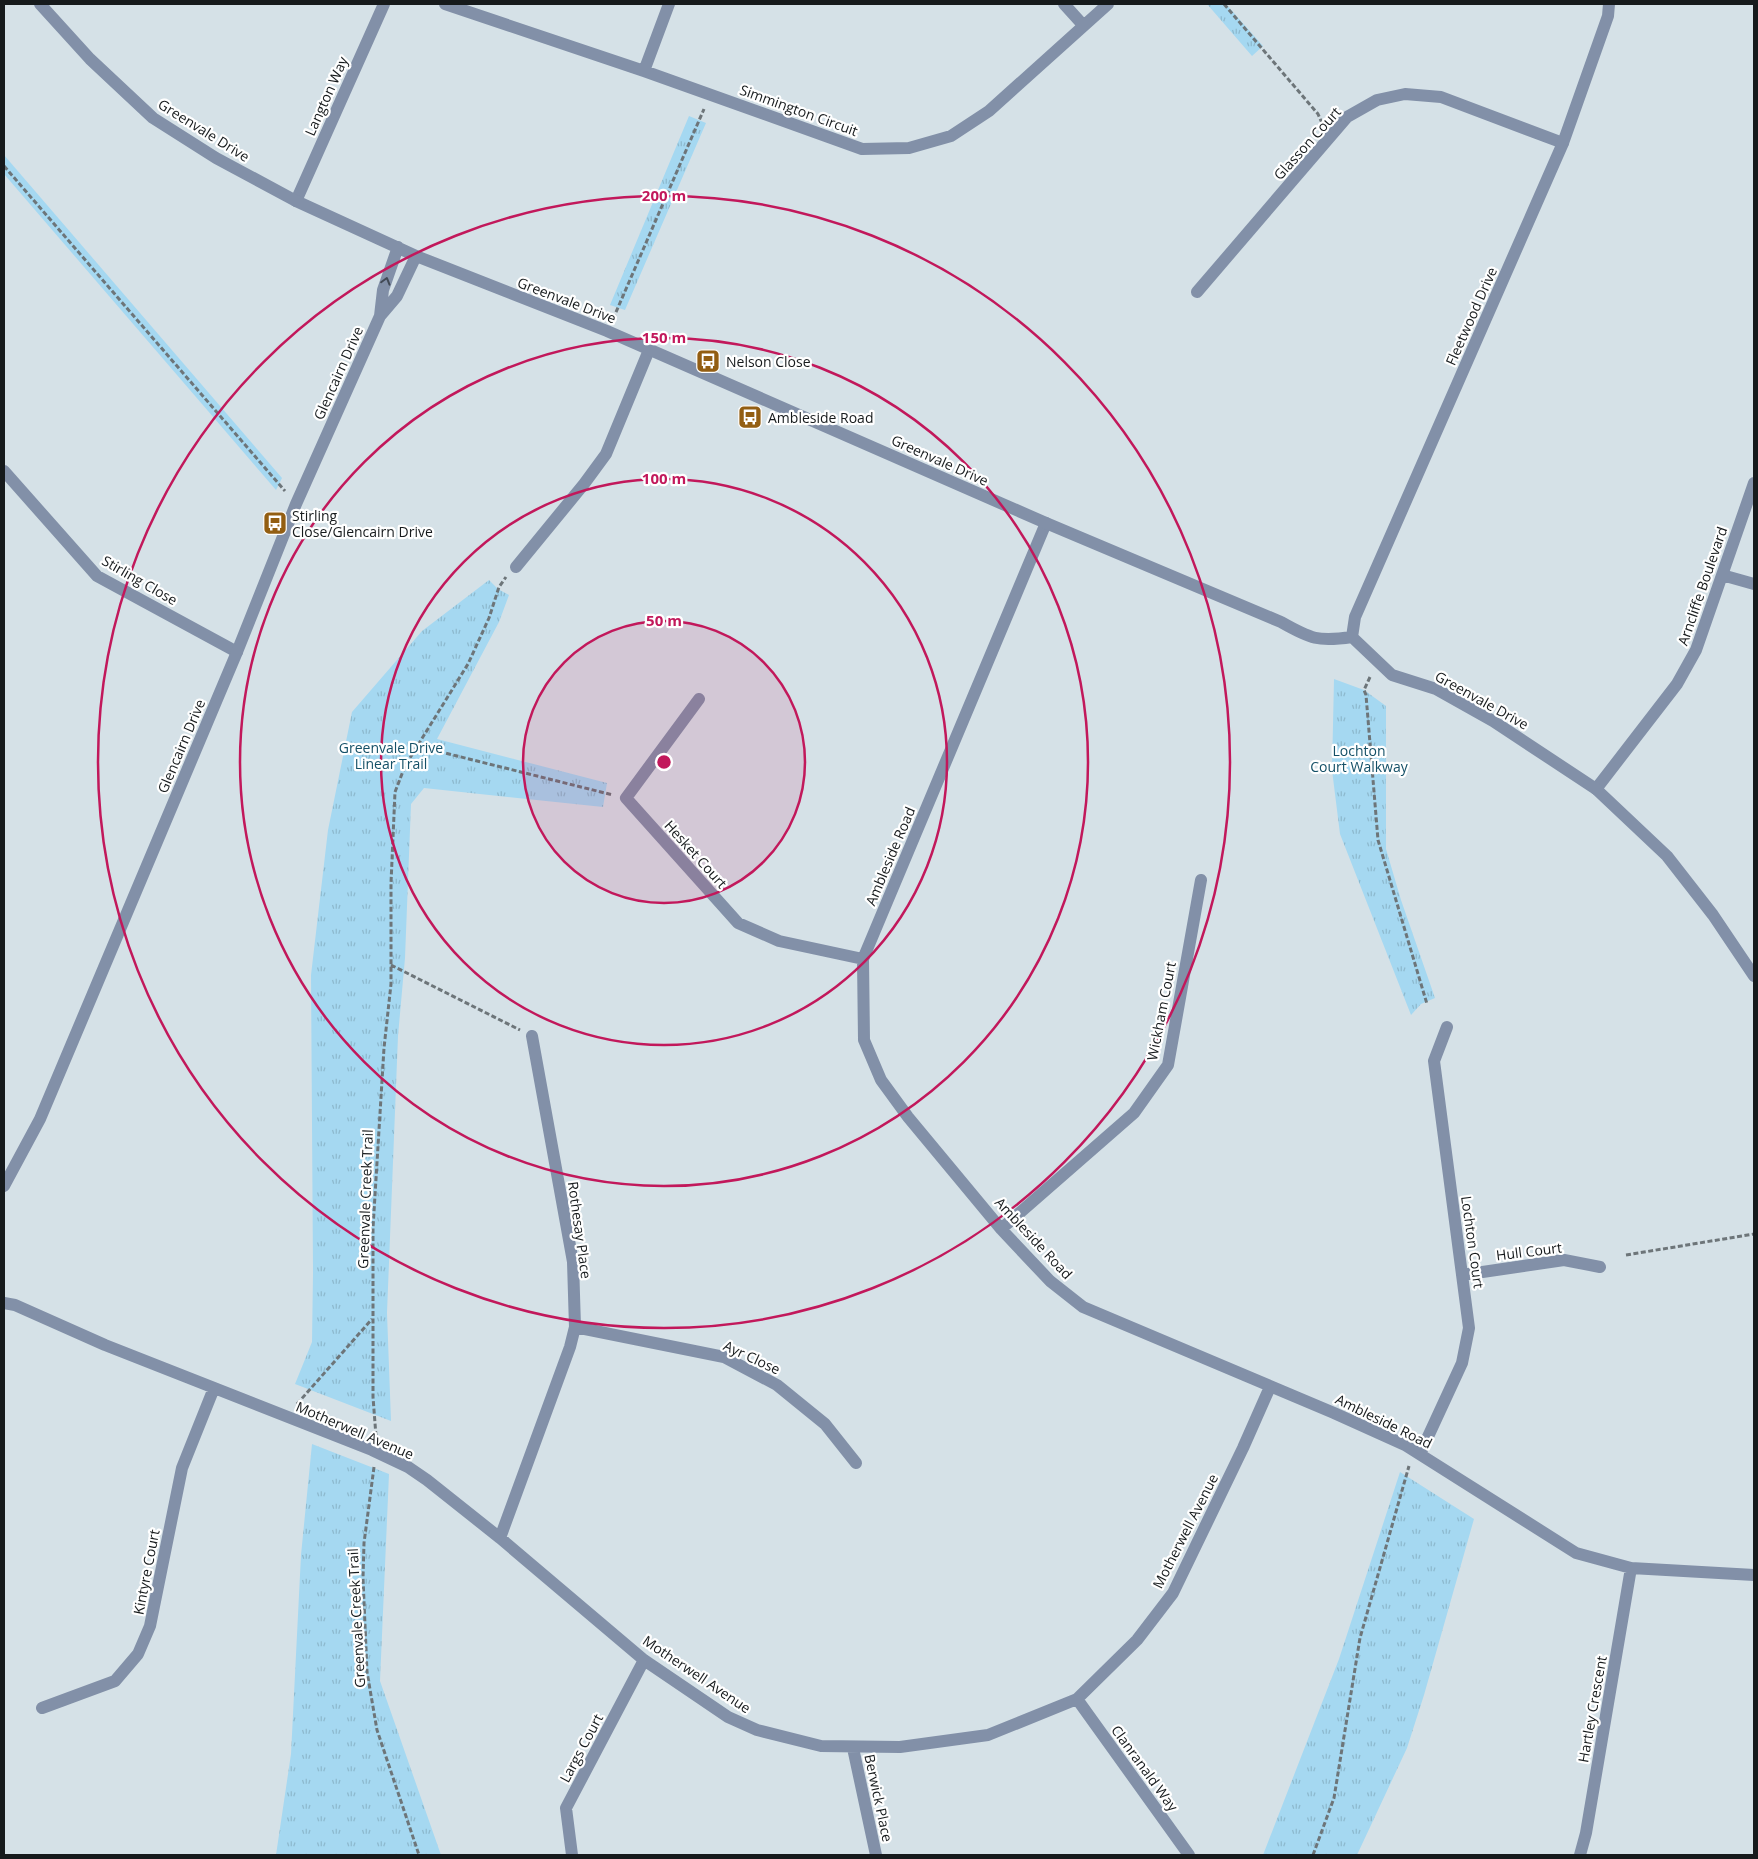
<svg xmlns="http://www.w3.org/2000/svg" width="1758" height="1859" font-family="'Open Sans',sans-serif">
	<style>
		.grass { fill: #a5d8f1 }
		.park { fill: url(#park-tufts) }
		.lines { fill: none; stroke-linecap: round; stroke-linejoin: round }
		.path { stroke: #6d7579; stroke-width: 3; stroke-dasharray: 5 2.5; stroke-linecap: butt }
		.minor { stroke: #8290a8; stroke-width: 12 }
		.tertiary { stroke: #8290a8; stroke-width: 12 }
		.oneway { stroke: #414954 }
		.ring { fill: none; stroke: #c2185b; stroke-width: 2.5 }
		.labels { text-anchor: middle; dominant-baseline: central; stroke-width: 4.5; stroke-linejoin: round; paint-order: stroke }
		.street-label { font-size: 14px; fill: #161a1c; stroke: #fff }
		.poi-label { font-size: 14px; fill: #161a1c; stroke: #fff; text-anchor: start }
		.park-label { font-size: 14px; fill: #145067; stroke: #fff }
		.centre { fill: #c2185b; stroke: #fff; stroke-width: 2.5 }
		.ring-label { font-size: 15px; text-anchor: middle; font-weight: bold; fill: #c2185b; stroke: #fff; stroke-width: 4.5; stroke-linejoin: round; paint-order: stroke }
	</style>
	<defs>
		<pattern id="park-tufts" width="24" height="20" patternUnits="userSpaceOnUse" patternTransform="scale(1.25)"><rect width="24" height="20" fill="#a5d8f1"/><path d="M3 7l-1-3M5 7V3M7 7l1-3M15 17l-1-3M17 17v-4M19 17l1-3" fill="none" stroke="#8db9ce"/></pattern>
	</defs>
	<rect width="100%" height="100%" fill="#d5e1e7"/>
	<!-- grass -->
	<path class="grass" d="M4,155L282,478L276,490L4,174Z"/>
	<!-- park -->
	<path class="park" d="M1207,4H1226L1263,46L1252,56Z
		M689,116L706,123L625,310L610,305Z
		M489,580L498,589L509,595L499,622L437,739L607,783L603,807L424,788L411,804L405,958L398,1036L387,1313L391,1421L295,1384L312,1342L313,1273L311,975L328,830L352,712L422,631Z
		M1334,679L1364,690L1386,706V849L1401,900L1435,998L1421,1004L1411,1015L1340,834L1332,770Z
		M312,1444L389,1474L380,1681L441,1855H276L291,1754L301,1555Z
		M1400,1472L1474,1519L1424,1695L1407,1748L1357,1855H1263L1339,1659Z"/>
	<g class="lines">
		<!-- path -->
		<path class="path" d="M1224,4L1318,114L1322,123
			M4,166L285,491
			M613,319L704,109
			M1370,677L1364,690L1366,695L1378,840L1427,1004
			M417,746L613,795
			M391,965L520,1030
			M1626,1255L1754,1234
			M297,1404L372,1319
			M376,1436L373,1397V1228L384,1048L391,984V883L395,792L405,766L468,664L489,618L499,587L506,577
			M374,1467L364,1543L363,1578L367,1672L377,1730L419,1855
			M1313,1855L1334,1798L1360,1638L1409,1466"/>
		<!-- minor -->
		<path class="minor" d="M445,4L644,71L862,149L909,148L951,136L989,111L1108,4
			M1064,4L1083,25
			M644,71L669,4
			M296,201L384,4
			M1197,292L1347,117L1377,100L1405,94L1441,97L1563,143
			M4,471L97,576L237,652
			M1046,523L863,959L864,1040L881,1080L908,1117L1001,1229L1050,1281L1083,1307L1334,1413L1405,1445L1576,1553L1631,1568L1754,1575
			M516,567L584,484L606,454L649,350
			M1722,575L1754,584
			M699,699L626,798L738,923L779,941L863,959
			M1596,789L1677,684L1696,650L1754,483
			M1001,1229L1134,1113L1168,1065L1201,880
			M1462,1275L1564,1260L1600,1267
			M4,1303L15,1305L105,1345L372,1450L408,1467L427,1480L500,1538L644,1660L728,1717L757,1730L821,1746L900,1747L988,1735L1077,1699L1137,1640L1173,1593L1243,1448L1270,1387
			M575,1327L724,1357L777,1385L825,1424L856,1463
			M1420,1454L1462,1363L1469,1328L1434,1061L1447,1027
			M500,1538L570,1347L575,1327L573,1262L532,1036
			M1077,1699L1189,1855
			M42,1708L115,1681L138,1654L150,1626L182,1468L214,1388
			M853,1748L876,1855
			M572,1855L566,1808L644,1660
			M1580,1855L1586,1833L1631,1568"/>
		<!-- tertiary -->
		<path class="tertiary" d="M40,4L90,59L153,118L216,158L296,201L416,256L607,331L1046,523L1281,622C1311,639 1318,642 1352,637
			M380,316L383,290L398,247
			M1352,637L1355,617L1563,143L1608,16L1609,4
			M1352,637L1392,675L1436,689L1493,721L1596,789L1667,856L1713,915L1754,976
			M4,1186L40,1119L237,652L296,504L380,316L397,296L416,256"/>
	</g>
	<!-- one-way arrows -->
	<defs><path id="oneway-chevron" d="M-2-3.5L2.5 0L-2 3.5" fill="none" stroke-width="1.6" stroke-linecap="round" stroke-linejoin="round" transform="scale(1.25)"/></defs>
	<use class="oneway" href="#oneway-chevron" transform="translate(386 281) rotate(-74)"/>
	<!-- distance rings -->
	<circle cx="664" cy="762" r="141" fill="#c2185b" fill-opacity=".12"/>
	<g class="ring">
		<circle cx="664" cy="762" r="141"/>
		<circle cx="664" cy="762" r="283"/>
		<circle cx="664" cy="762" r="424"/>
		<circle cx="664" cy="762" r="566"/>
	</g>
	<!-- icons -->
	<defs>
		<g id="bus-square" transform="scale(1.25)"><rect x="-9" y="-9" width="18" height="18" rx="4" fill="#935e12" stroke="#fff"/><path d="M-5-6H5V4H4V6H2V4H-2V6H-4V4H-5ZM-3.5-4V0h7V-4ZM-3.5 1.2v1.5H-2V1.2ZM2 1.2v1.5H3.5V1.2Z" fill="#fff"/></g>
	</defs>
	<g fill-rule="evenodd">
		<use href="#bus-square" x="708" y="361"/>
		<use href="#bus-square" x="750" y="417"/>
		<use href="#bus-square" x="275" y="523"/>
	</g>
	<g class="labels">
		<!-- street labels -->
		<g class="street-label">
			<text transform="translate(326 96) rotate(-66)">Langton Way</text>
			<text transform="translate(799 110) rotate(20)">Simmington Circuit</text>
			<text transform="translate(204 130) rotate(32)">Greenvale Drive</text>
			<text transform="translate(1307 143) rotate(-48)">Glasson Court</text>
			<text transform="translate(567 300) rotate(21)">Greenvale Drive</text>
			<text transform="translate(1471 316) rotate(-66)">Fleetwood Drive</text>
			<text transform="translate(338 373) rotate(-66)">Glencairn Drive</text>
			<text transform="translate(940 460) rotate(24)">Greenvale Drive</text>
			<text transform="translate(140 580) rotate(30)">Stirling Close</text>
			<text transform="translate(1702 586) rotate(-71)">Arncliffe Boulevard</text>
			<text transform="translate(1482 700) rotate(29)">Greenvale Drive</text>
			<text transform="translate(181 746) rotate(-67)">Glencairn Drive</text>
			<text transform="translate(696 854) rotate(48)">Hesket Court</text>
			<text transform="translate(890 856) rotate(-67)">Ambleside Road</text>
			<text transform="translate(1161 1011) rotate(-79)">Wickham Court</text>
			<text transform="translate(365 1199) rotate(-88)">Greenvale Creek Trail</text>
			<text transform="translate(580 1230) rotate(82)">Rothesay Place</text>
			<text transform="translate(1034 1238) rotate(47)">Ambleside Road</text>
			<text transform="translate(1473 1242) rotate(82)">Lochton Court</text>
			<text transform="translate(1529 1251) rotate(-7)">Hull Court</text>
			<text transform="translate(752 1357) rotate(25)">Ayr Close</text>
			<text transform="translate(1384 1421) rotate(26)">Ambleside Road</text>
			<text transform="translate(355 1430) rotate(23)">Motherwell Avenue</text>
			<text transform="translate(1185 1531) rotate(-63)">Motherwell Avenue</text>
			<text transform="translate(146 1572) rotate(-79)">Kintyre Court</text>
			<text transform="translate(356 1618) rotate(-93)">Greenvale Creek Trail</text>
			<text transform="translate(697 1674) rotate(34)">Motherwell Avenue</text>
			<text transform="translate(1592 1709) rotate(-80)">Hartley Crescent</text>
			<text transform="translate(581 1748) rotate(-62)">Largs Court</text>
			<text transform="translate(1145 1768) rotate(54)">Clanranald Way</text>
			<text transform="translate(879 1798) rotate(78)">Berwick Place</text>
		</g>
		<!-- poi labels -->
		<g class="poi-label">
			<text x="726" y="361">Nelson Close</text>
			<text x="768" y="417">Ambleside Road</text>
			<text x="292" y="515">Stirling<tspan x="292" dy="16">Close/Glencairn Drive</tspan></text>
		</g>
		<!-- park labels -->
		<g class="park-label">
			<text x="391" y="747">Greenvale Drive<tspan x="391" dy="16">Linear Trail</tspan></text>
			<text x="1359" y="750">Lochton<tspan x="1359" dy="16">Court Walkway</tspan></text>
		</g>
	</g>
	<circle cx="664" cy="762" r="8" class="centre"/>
	<g class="ring-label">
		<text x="664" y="201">200 m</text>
		<text x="664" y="343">150 m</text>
		<text x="664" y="484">100 m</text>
		<text x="664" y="626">50 m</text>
	</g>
	<!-- border -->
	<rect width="1758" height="1859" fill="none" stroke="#161a1c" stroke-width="10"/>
</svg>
